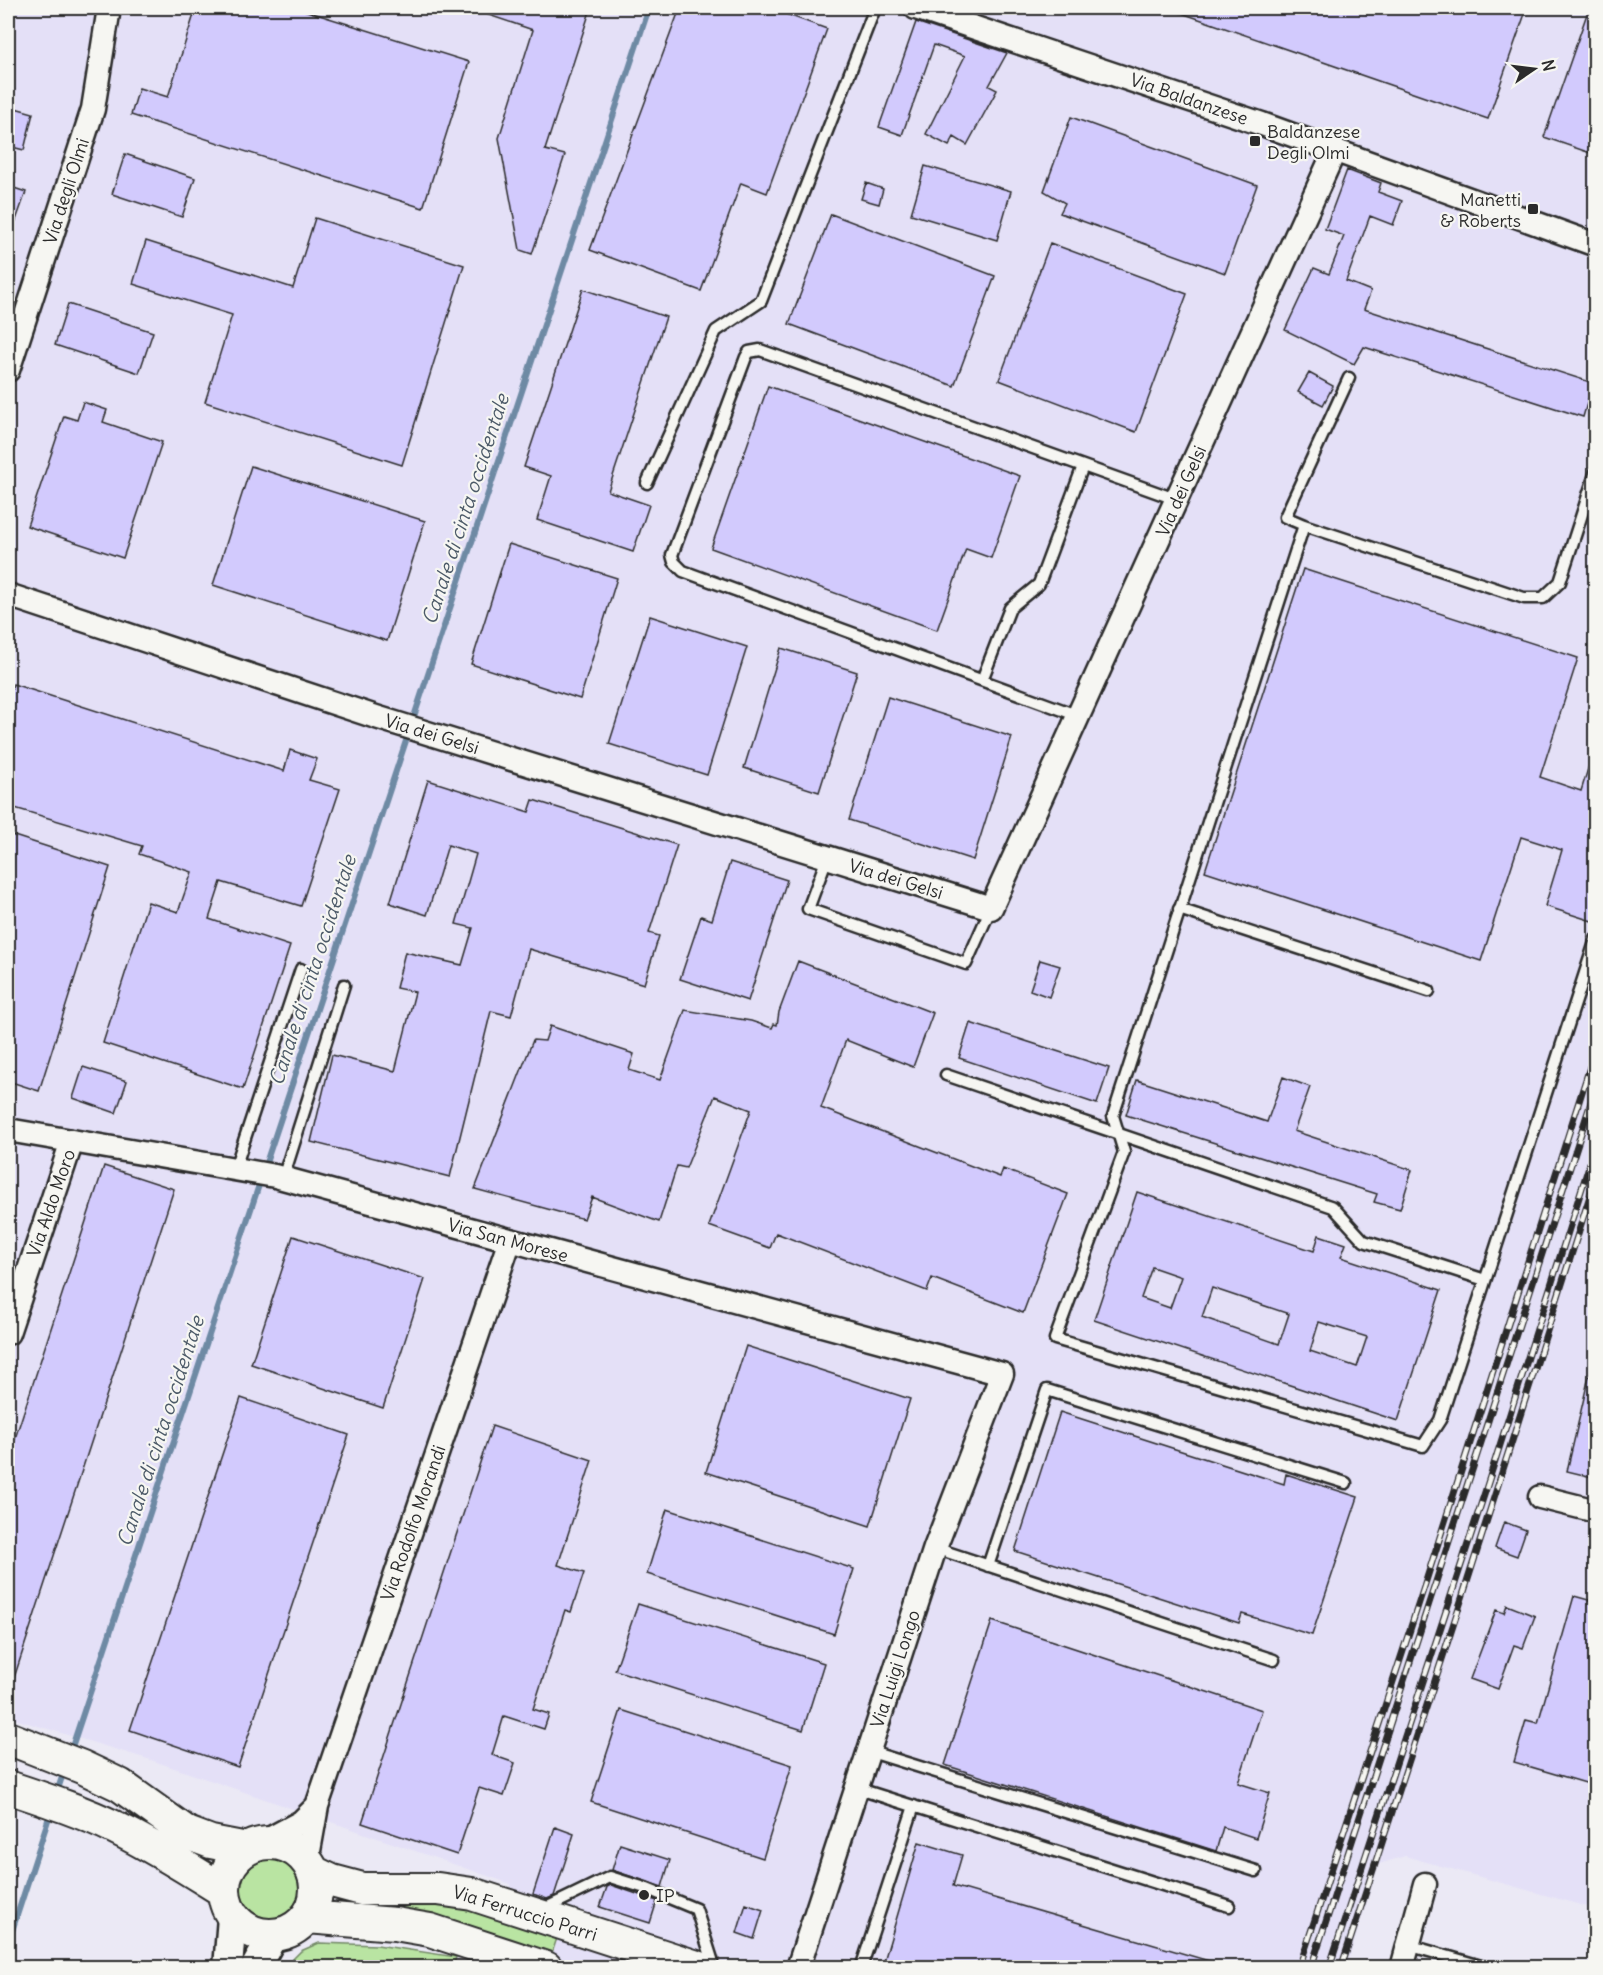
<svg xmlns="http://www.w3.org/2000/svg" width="1603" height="1975" font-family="Delius,sans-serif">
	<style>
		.built { fill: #e4e0f7 }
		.green { fill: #b9e4a2; stroke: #728866; stroke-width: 1.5 }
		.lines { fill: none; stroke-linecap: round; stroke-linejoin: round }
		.stream { stroke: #6e8aa4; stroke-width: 6 }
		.building { fill: #d2cafd; stroke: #2b2b2b; stroke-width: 1.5; fill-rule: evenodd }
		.service-casing { stroke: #2b2b2b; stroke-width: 15 }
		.minor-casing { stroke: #2b2b2b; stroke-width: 27 }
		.tertiary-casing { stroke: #2b2b2b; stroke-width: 33 }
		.secondary-casing { stroke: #2b2b2b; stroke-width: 36 }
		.service { stroke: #f6f6f2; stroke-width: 10 }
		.minor { stroke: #f6f6f2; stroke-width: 22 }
		.tertiary { stroke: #f6f6f2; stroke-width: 28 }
		.secondary { stroke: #f6f6f2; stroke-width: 32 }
		.rail-casing { stroke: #2b2b2b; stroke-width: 7 }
		.rail { stroke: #f6f6f2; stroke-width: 4.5; stroke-dasharray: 14; stroke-linecap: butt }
		.poi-dot { fill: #2b2b2b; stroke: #f6f6f2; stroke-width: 2 }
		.labels { text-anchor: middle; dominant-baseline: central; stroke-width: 4.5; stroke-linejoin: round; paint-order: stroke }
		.street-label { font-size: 18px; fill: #2b2b2b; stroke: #f6f6f2 }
		.poi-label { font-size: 18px; fill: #2b2b2b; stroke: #f6f6f2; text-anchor: start }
		.water-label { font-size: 20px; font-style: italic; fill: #4c5a68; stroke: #f6f6f2 }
	</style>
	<rect width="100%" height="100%" fill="#ebe9f5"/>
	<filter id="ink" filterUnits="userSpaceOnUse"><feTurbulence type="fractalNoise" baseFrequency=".0167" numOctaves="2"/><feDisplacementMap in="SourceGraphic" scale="12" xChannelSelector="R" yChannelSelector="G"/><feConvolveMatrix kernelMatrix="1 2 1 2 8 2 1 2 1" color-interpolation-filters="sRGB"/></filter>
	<g filter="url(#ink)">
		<!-- built -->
		<path class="built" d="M8,8H1595V1909L1405,1856L1379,1864L1346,1967H495L511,1884L151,1760L8,1717Z"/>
		<!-- green -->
		<path class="green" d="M241 1889a29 29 0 1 1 58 0a29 29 0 1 1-58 0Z
			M369,1900L457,1902L559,1932L549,1962L367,1913Z
			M319,1943L377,1945L456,1957L453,1967H285L301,1951Z"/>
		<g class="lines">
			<!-- stream -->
			<path class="stream" d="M264,1169L649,8
				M70,1753L261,1179
				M56,1795L64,1771
				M8,1943L51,1811"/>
		</g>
		<!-- building -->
		<path class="building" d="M196,8H297L469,62L423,208L131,115L139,88L168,97Z
			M475,8H591L545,150L565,155L532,254L520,250L499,138L533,30L474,10Z
			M680,8H769L827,29L767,193L741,183L701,291L590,250Z
			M1174,8H1527L1488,119L1173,10Z
			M1589,8H1596V155L1544,137Z
			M916,22L1007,53L989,86L997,90L967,145L954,137L949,146L926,134L965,56L934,45L902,135L879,127Z
			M8,106L33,113L24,150L8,146Z
			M1071,117L1257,185L1225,273L1060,213L1065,203L1044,191Z
			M125,154L195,178L182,217L112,194Z
			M925,166L1011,191L997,240L911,214Z
			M1347,170L1381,183L1378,192L1402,201L1393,225L1370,216L1346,281L1371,291L1364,309L1593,383L1583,417L1364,347L1354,364L1285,330L1314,268L1329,274L1344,236L1325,229Z
			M866,183L883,189L879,204L861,199Z
			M8,186L26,192L10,237H8Z
			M831,214L995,276L954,386L789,324Z
			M315,218L464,265L402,465L205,402L232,315L133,284L146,241L293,288Z
			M1050,243L1187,294L1136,432L999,380Z
			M583,289L666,317L608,491L649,505L633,552L537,520L551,476L524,467Z
			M68,304L153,332L139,373L55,345Z
			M1309,373L1333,386L1323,405L1298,392Z
			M768,386L1020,476L991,558L966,549L937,630L711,548Z
			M83,402L107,410L103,422L162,442L123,558L27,526L64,416L77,420Z
			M251,466L425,521L387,641L213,585Z
			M509,544L617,578L580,699L471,664Z
			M1303,569L1578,658L1540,777L1581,791L1592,756H1596V910L1592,921L1545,906L1562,850L1521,837L1481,961L1205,871Z
			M650,616L747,647L707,775L609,744Z
			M781,648L857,672L819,792L744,768Z
			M13,684L284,771L290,750L317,759L309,780L340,789L301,906L221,882L209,919L290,946L243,1089L103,1043L148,902L178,912L192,872L139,854L142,846L8,806V701Z
			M888,697L1012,737L973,860L849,820Z
			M428,780L529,812L533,800L677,845L649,933L659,936L644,984L529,949L511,1016L491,1011L450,1177L311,1142L332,1055L395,1071L415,992L396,988L405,952L462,965L473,928L456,924L476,854L448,845L427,915L390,903Z
			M8,834L110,867L39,1091L8,1081Z
			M730,862L787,880L748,1001L680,979L701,916L712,920Z
			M1040,960L1060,966L1049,997L1030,990Z
			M798,961L933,1013L913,1067L846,1040L821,1108L1000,1177L1003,1169L1068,1194L1023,1313L932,1278L927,1291L776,1233L770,1248L709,1226L751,1110L715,1096L686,1168L677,1166L659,1222L592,1197L584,1219L475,1189L533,1040L545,1041L550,1026L634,1054L629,1070L660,1080L685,1010L751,1021L772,1028L774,1024L777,1025L779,1012Z
			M970,1023L1109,1068L1097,1104L959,1058Z
			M83,1067L127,1081L116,1113L73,1098Z
			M1283,1077L1310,1087L1294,1131L1412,1170L1400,1209L1374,1202L1377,1194L1126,1115L1137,1080L1267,1122Z
			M104,1166L174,1189L11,1687H8V1460Z
			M1137,1192L1314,1251L1319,1235L1346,1244L1341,1257L1441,1290L1398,1421L1094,1320ZM1152,1267L1181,1277L1170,1308L1141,1298ZM1212,1288L1289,1314L1279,1344L1202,1317ZM1319,1322L1367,1337L1357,1367L1310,1351Z
			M293,1236L425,1279L383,1408L251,1364Z
			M746,1346L910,1399L870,1526L706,1472Z
			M1589,1376L1596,1377V1478L1567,1471Z
			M241,1398L349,1435L238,1767L130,1730Z
			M1060,1412L1284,1484L1286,1474L1358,1497L1312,1635L1242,1614L1239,1623L1015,1551Z
			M492,1426L592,1460L558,1565L584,1573L571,1612L565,1610L533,1709L549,1714L544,1729L504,1716L492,1755L515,1763L504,1796L479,1788L457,1855L362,1823Z
			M667,1509L854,1569L834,1634L647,1574Z
			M1504,1522L1526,1530L1517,1556L1495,1548Z
			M1574,1596L1596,1602V1786L1514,1762L1526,1720L1538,1723Z
			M638,1604L824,1663L803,1730L615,1670Z
			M1507,1605L1535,1616L1523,1648L1514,1645L1498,1689L1470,1679L1496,1610L1504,1613Z
			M992,1621L1262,1710L1238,1783L1270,1793L1256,1838L1223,1827L1216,1851L945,1765Z
			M621,1710L792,1765L763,1858L591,1802Z
			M555,1827L574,1834L554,1896L547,1899L533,1894Z
			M919,1842L962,1855L953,1886L1216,1963V1968H882Z
			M620,1844L670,1860L662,1887L612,1870Z
			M611,1885L657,1901L650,1923L600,1907L607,1887Z
			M746,1904L763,1910L754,1939L737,1933Z"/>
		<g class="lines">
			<!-- service casing -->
			<g class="service-casing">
				<path id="service" d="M1349,378L1285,517L1304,525L1524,598H1543L1560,582L1596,471
					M647,483L716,331L761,301L875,8
					M1304,525L1113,1116L1124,1152L1055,1339L1423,1446L1440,1420L1596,939
					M982,680L1010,608L1039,584L1083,466
					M1079,716L683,571L674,562L672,555L746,357L749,352L760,350L1178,500
					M827,858L808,909L966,964L991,908
					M1179,909L1429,991
					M946,1075L1333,1207L1364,1241L1485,1280
					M235,1168L301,969
					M283,1178L344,985
					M935,1548L1274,1660
					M988,1566L1047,1390L1346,1483
					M868,1751L1256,1871
					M856,1788L1229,1906
					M544,1912L550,1906L610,1877L645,1888L696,1909L712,1959V1968
					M1408,1945L1488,1968
					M861,1968L914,1806"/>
			</g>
			<!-- minor casing -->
			<g class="minor-casing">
				<path id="minor" d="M916,8L1262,124L1596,245
					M8,370L93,109L109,8
					M8,595L376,717L991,908L1335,150
					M8,1130L275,1176L1002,1374L935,1548L798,1968
					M8,1333L72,1141
					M1540,1497L1596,1511
					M260,1844L301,1822L317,1806
					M307,1862L317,1806L510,1240
					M1402,1968L1425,1884"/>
			</g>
			<!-- tertiary casing -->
			<g class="tertiary-casing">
				<path id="tertiary" d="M228,1968L232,1917
					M255,1968L273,1936"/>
			</g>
			<!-- secondary casing -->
			<g class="secondary-casing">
				<path id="secondary" d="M8,1738L82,1767L120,1785L187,1833L211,1842L247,1849
					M8,1787C44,1799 81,1811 116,1828C153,1846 189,1869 224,1891
					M224 1889a46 46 0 1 1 92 0a46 46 0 1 1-92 0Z
					M313,1872L332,1881L362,1889H438L472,1894L700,1968
					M307,1917L395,1924L430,1930L546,1968"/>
			</g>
			<!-- service -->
			<use href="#service" class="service"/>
			<!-- minor -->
			<use href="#minor" class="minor"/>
			<!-- tertiary -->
			<use href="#tertiary" class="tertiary"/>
			<!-- secondary -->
			<use href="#secondary" class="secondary"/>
			<!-- rail casing -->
			<g class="rail-casing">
				<path id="rail" d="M1299,1968L1425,1584L1596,1048
					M1311,1968L1596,1087
					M1329,1968L1486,1489L1596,1144
					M1341,1968L1463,1595L1596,1177"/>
			</g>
			<!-- rail -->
			<use href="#rail" class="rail"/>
		</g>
	</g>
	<!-- markers -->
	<g class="poi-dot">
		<rect x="1249" y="135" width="12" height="12" rx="3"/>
		<rect x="1527" y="203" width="12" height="12" rx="3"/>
		<circle cx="644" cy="1895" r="6"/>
	</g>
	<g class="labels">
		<!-- street labels -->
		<g class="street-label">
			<text transform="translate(1189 99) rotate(19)">Via Baldanzese</text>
			<text transform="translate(66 191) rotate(-72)">Via degli Olmi</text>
			<text transform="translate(1181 491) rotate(-66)">Via dei Gelsi</text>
			<text transform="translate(432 734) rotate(17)">Via dei Gelsi</text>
			<text transform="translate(896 879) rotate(17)">Via dei Gelsi</text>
			<text transform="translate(51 1203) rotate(-71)">Via Aldo Moro</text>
			<text transform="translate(508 1240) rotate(15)">Via San Morese</text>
			<text transform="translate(413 1523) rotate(-71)">Via Rodolfo Morandi</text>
			<text transform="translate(895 1669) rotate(-72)">Via Luigi Longo</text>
			<text transform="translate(525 1913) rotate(17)">Via Ferruccio Parri</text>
		</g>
		<!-- poi labels -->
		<g class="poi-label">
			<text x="1267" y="131">Baldanzese<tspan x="1267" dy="21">Degli Olmi</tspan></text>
			<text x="1521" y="199" text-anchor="end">Manetti<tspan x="1521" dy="21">&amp; Roberts</tspan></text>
			<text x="656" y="1895">IP</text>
		</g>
		<!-- water labels -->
		<g class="water-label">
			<text transform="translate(465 509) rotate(-72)">Canale di cinta occidentale</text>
			<text transform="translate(312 970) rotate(-72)">Canale di cinta occidentale</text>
			<text transform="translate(160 1431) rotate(-72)">Canale di cinta occidentale</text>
		</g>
	</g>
	<!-- margin -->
	<rect width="1603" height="1975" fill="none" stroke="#f6f6f2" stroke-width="30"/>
	<rect x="15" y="15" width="1573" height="1945" fill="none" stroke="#2b2b2b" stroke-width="2" filter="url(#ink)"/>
	<!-- north arrow -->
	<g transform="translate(1534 69) rotate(76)" stroke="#f6f6f2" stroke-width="4.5" paint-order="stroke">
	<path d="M0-4.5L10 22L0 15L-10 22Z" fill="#2b2b2b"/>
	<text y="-9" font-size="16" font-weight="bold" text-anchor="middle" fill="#2b2b2b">N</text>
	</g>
</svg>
